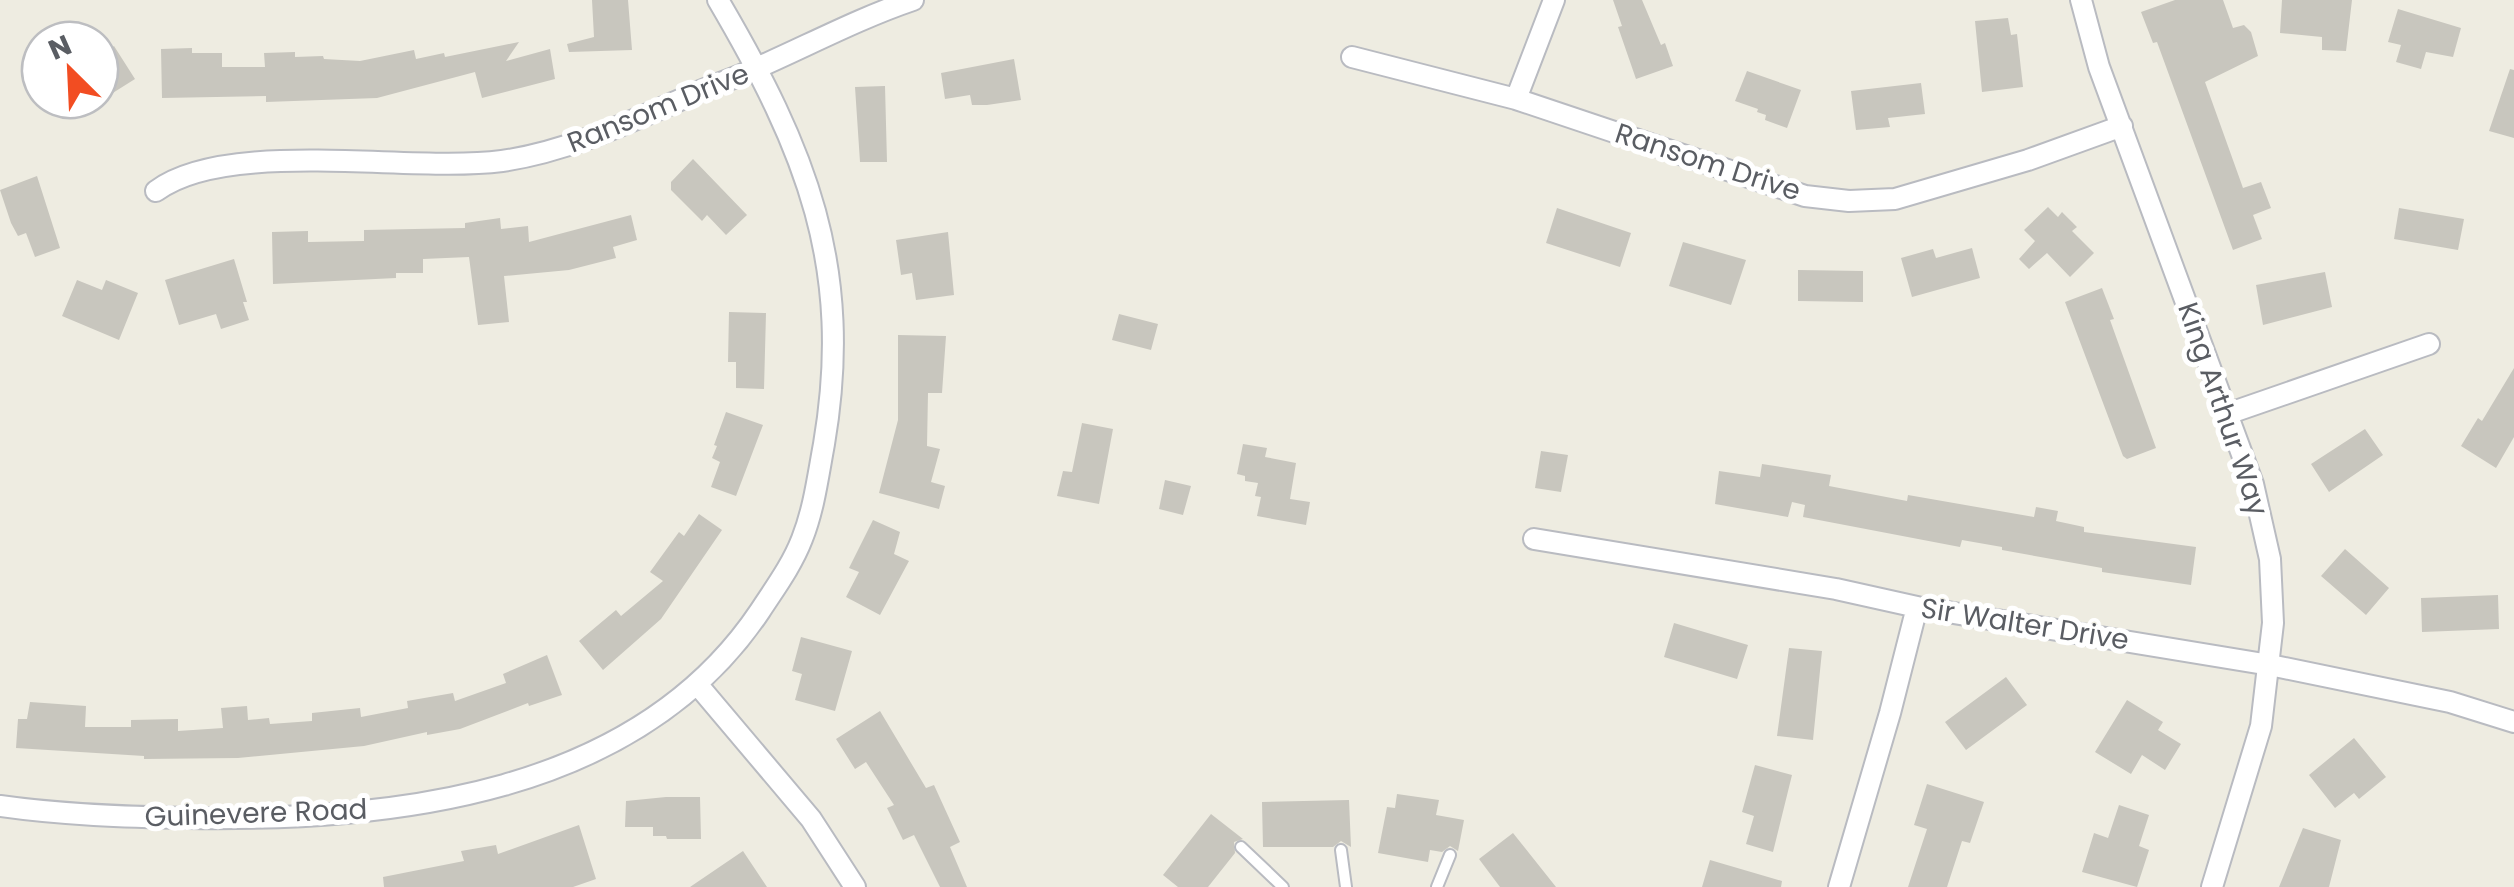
<svg xmlns="http://www.w3.org/2000/svg" width="2514" height="887" font-family="Poppins,sans-serif">
	<style>
		.building { fill: #c8c6be }
		.lines { fill: none; stroke-linecap: round; stroke-linejoin: round }
		.service-casing { stroke: #b9bbc1; stroke-width: 14 }
		.minor-casing { stroke: #b9bbc1; stroke-width: 24 }
		.service { stroke: #fff; stroke-width: 10 }
		.minor { stroke: #fff; stroke-width: 20 }
		.labels { text-anchor: middle; dominant-baseline: central; stroke-width: 10; stroke-linejoin: round; paint-order: stroke }
		.street-label { font-size: 28px; fill: #5a5d63; stroke: #fff }
	</style>
	<rect width="100%" height="100%" fill="#eeece1"/>
	<!-- building -->
	<path class="building" d="M592,0H628L632,50L569,52L567,44L594,37Z
		M1613,0H1642L1661,45L1665,43L1673,66L1636,79L1618,27L1622,26Z
		M2175,0H2223L2233,28L2244,25L2251,32L2258,56L2205,82L2243,188L2261,182L2271,208L2253,215L2262,239L2233,250L2157,42L2153,43L2141,12Z
		M2282,0H2352L2346,51L2322,50V37L2280,33Z
		M2398,9L2461,28L2453,57L2426,52L2421,69L2396,62L2401,45L2388,42Z
		M2008,18L2011,35L2017,34L2023,87L1982,92L1975,21Z
		M519,42L506,61L550,49L555,79L482,98L475,72L377,98L266,102V96L162,98L161,49L192,48V53H222V67H265L264,53L295,52V57L323,56L324,59L360,61L414,50L416,59L444,53L445,57Z
		M114,46L135,79L100,101V55Z
		M1014,59L1021,100L987,105H972L970,95L945,99L941,73Z
		M2510,69L2514,70V138L2489,131Z
		M1747,71L1801,90L1787,128L1765,120L1766,115L1757,112L1758,109L1735,101Z
		M1921,83L1925,114L1888,118L1890,127L1856,130L1851,91Z
		M885,86L887,162H860L855,87Z
		M693,159L747,215L726,235L707,215L702,221L671,190V182Z
		M37,176L60,248L35,257L26,233L18,236L11,223L0,190Z
		M2048,207L2058,217L2062,212L2077,227L2072,231L2094,253L2070,277L2047,253L2029,269L2019,259L2035,241L2024,230Z
		M1557,208L1631,233L1620,267L1546,243Z
		M2399,208L2464,219L2458,250L2394,239Z
		M631,215L637,240L613,247L616,258L569,270L504,276L509,322L478,325L469,257L423,259V273H396V278L273,284L272,232L308,231V242L364,241V230L465,228V223L500,218L501,229L528,226L529,242Z
		M948,232L954,295L916,300L912,273L901,275L896,240Z
		M1683,242L1746,260L1731,305L1669,286Z
		M1972,248L1980,278L1912,297L1901,258L1933,249L1936,258Z
		M234,259L247,302H243L249,320L221,329L216,314L179,325L165,280Z
		M1798,270L1863,271V302L1798,301Z
		M2325,272L2332,307L2263,325L2256,285Z
		M77,280L102,290L106,280L138,293L119,340L62,316Z
		M2102,288L2114,319L2110,320L2156,448L2127,459L2123,456L2065,302Z
		M729,312L766,313L764,389L736,388V362H728Z
		M1119,314L1158,324L1151,350L1112,340Z
		M898,335L946,336L942,393H928L927,446L940,449L931,482L945,486L939,509L879,493L898,420Z
		M2514,368V437L2496,468L2461,446L2478,418L2482,421Z
		M726,412L763,425L736,496L711,487L720,462L712,458L717,446L714,445Z
		M1082,423L1113,429L1099,504L1057,496L1063,471L1072,472Z
		M2365,429L2383,455L2329,492L2311,464Z
		M1243,444L1267,448L1265,457L1296,463L1290,499L1310,502L1306,525L1257,516L1261,497L1255,496L1258,483L1245,481V476L1237,474Z
		M1541,451L1568,455L1561,492L1535,488Z
		M1762,464L1831,475L1829,486L1907,501L1908,495L2034,517L2036,507L2058,511L2056,521L2084,527V532L2196,547L2191,585L2102,572V568L2002,550V547L1962,540L1960,547L1803,517L1805,505L1792,502L1788,517L1715,504L1719,471L1760,477Z
		M1165,480L1191,486L1183,515L1159,509Z
		M699,514L722,530L661,619L603,670L579,641L616,610L621,616L663,581L650,572L679,532L684,536Z
		M873,520L900,532L894,554L909,561L880,615L846,597L859,572L849,568Z
		M2345,549L2389,588L2366,615L2321,576Z
		M2498,595L2499,629L2422,632L2421,598Z
		M1674,623L1748,645L1737,679L1664,657Z
		M801,637L852,651L835,711L795,700L802,674L792,671Z
		M1789,648L1822,651L1813,740L1777,736Z
		M547,655L562,695L529,706L528,703L460,729L427,735V732L364,746L238,758L144,759V756L16,748L18,719H27L30,702L86,706L85,727H131V720L178,719V731L223,728L221,708L247,706L248,720L269,718L270,724L312,721V713L360,708L361,717L408,708L407,701L453,693L455,701L506,683L503,674Z
		M2006,677L2027,705L1966,750L1945,722Z
		M2127,700L2163,722L2158,730L2181,744L2165,770L2142,755L2131,774L2095,752Z
		M880,711L926,788L934,785L960,842L950,847L967,887H940L914,835L903,840L887,808L894,805L866,762L855,769L836,739Z
		M2354,738L2386,777L2359,799L2354,793L2335,808L2309,775Z
		M1755,765L1792,775L1773,852L1746,844L1754,816L1742,812Z
		M1927,784L1984,802L1970,843L1962,841L1947,887H1908L1927,829L1914,825Z
		M1397,794L1439,800L1436,815L1464,820L1458,851L1450,846L1442,852L1430,850L1428,862L1378,853L1387,807L1395,808Z
		M666,797H700L701,839H667L666,836H653V827H625L626,801Z
		M1349,800L1351,847L1341,841L1333,847H1263L1262,802Z
		M2119,805L2149,815L2139,846L2149,850L2137,887L2082,872L2094,833L2108,838Z
		M1211,814L1243,839L1234,842L1235,853L1208,887H1178L1163,875Z
		M579,825L596,879L573,887H384L383,877L464,861L461,851L496,845L498,854Z
		M2303,828L2341,840L2329,887H2279Z
		M1513,833L1556,887H1500L1479,859Z
		M743,851L767,887H690Z
		M1710,860L1782,881L1781,887H1702Z"/>
	<g class="lines">
		<!-- service casing -->
		<g class="service-casing">
			<path id="service" d="M1241,847L1283,887
				M1341,850L1346,887
				M1437,887L1450,855"/>
		</g>
		<!-- minor casing -->
		<g class="minor-casing">
			<path id="minor" d="M2081,0L2099,67L2253,484L2270,559L2273,623L2261,726L2212,887
				M1352,57L1516,99L1805,196L1849,201L1895,199L2028,160L2122,126
				M1516,99L1554,0
				M156,191C227,138 409,173 502,161C565,152 623,125 682,99C707,87 734,79 759,67C811,44 860,18 913,0
				M2227,414L2429,344
				M1534,539L1836,589L1917,607L2270,665L2450,702L2514,722
				M697,684L811,819L855,887
				M0,806C62,815 126,817 188,818C392,821 636,796 760,611C775,588 792,565 802,539C814,509 818,476 824,444C854,267 806,150 718,0
				M1839,887L1890,713L1917,607"/>
		</g>
		<!-- service -->
		<use href="#service" class="service"/>
		<!-- minor -->
		<use href="#minor" class="minor"/>
	</g>
	<g class="labels">
		<!-- street labels -->
		<g class="street-label">
			<text transform="translate(658 108) rotate(-22)">Ransom Drive</text>
			<text transform="translate(1708 162) rotate(18)">Ransom Drive</text>
			<text transform="translate(2223 409) rotate(71)">King Arthur Way</text>
			<text transform="translate(2025 624) rotate(9)">Sir Walter Drive</text>
			<text transform="translate(256 813) rotate(-2)">Guinevere Road</text>
		</g>
	</g>
	<!-- north arrow -->
	<g transform="translate(70 70) rotate(336)"><circle r="48" fill="#ffffff" stroke="#bdbec1" stroke-width="2.5"/>
	<path d="M0-8L18 38L0 25L-18 38Z" fill="#f24d22"/>
	<text y="-15" font-size="28" font-weight="bold" text-anchor="middle" fill="#5a5d63">N</text>
	</g>
</svg>
